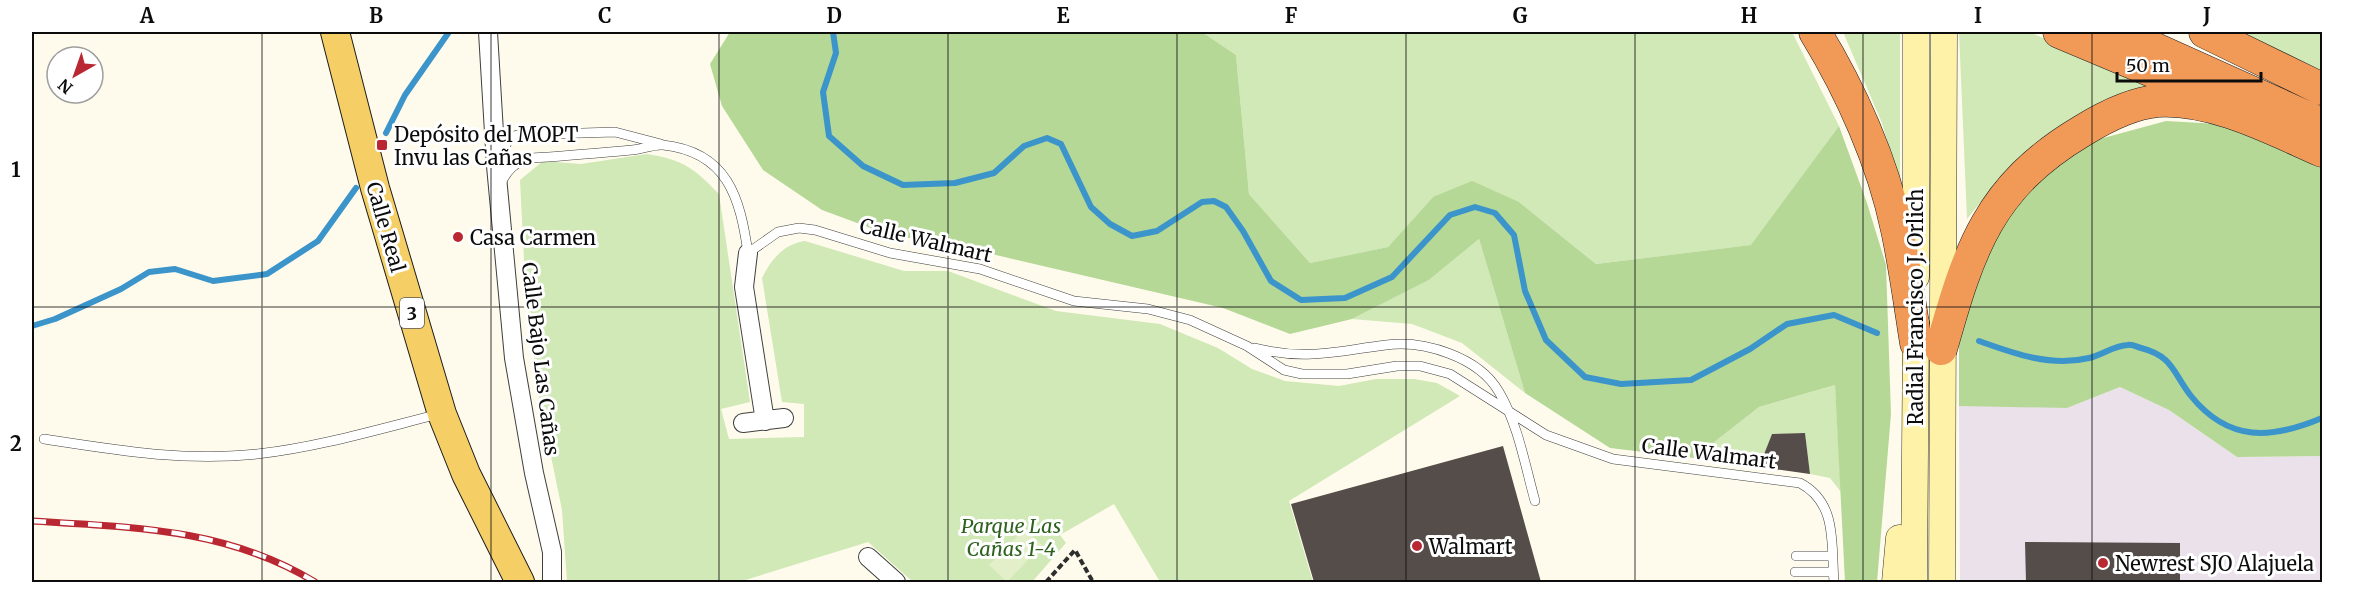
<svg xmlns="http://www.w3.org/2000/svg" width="2354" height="614" font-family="Merriweather,serif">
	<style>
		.industrial { fill: #eae1eb }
		.green { fill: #d1e8b7 }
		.forest { fill: #b5d897 }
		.pitch { fill: #e3efc8 }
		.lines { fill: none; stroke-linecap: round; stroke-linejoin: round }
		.stream { stroke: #3b94ca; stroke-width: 6 }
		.building { fill: #554d49 }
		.lane-casing { stroke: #3f3f3f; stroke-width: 10 }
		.street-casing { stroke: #3f3f3f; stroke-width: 20 }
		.secondary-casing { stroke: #2e2e2e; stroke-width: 27 }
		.primary-casing { stroke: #1d1d1d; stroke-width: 30 }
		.highway-casing { stroke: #1d1d1d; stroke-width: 33 }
		.path { stroke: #2e2e2e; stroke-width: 4; stroke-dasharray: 6 3; stroke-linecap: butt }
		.lane { stroke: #fff; stroke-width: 9 }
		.street { stroke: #fff; stroke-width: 18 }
		.secondary { stroke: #fdf2a8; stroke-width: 26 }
		.primary { stroke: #f5cf65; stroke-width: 28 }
		.highway { stroke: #f19a58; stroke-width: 32 }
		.rail-casing { stroke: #b92832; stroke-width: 7 }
		.rail { stroke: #fff; stroke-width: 4.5; stroke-dasharray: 14; stroke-linecap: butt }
		.grid { fill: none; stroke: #0c0c0c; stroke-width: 1.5; stroke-opacity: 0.55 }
		.poi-dot { fill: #b92832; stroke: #fff; stroke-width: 2 }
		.labels { text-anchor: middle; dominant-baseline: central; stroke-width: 6; stroke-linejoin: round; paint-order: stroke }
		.shield { fill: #fff; stroke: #555; stroke-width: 1.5 }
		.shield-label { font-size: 18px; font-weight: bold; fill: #0c0c0c }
		.poi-label { font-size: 20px; fill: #0c0c0c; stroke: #fff; text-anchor: start }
		.street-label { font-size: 20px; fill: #0c0c0c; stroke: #fff }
		.park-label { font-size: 20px; font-style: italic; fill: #2e621e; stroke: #fff }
		.neatline { fill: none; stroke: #0c0c0c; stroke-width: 2 }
		.grid-label { font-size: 20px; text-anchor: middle; font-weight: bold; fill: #0c0c0c }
	</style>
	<rect width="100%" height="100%" fill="#fffbec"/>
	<!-- industrial -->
	<path class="industrial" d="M2120,387L2169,410L2237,457L2322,456V582H1960L1959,406L2013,405L2067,408Z"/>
	<!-- green -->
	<path class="green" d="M1202,32H1792L1839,126L1752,245L1596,264L1519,202L1433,197L1388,247L1310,263L1249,194L1236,55Z
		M1843,32H1900V184L1882,123Z
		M1959,32H2030L2157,89L2037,146L2000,178L1967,219Z
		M2212,32H2322V85Z
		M647,154C683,160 693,167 719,194L750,402L721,409L729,439L804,437V404L782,402L762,278C771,260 783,244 805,241L904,271H948L1056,311L1160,324L1218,348L1252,369L1285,381L1339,386L1376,379H1414L1437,383L1460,396L1289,501L1313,582H1160L1114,504L1060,535L1066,543L1032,582H913L868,542L739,582H567L562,510L538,393L525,281L520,180L543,161L581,164Z
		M1479,239L1525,393L1462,343L1412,324L1352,319L1429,280Z
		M1835,385L1841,492L1830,478L1810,474L1805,433L1772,434L1759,467L1694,458L1759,407Z"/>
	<!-- forest -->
	<path class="forest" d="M730,32H1202L1236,55L1249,194L1310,263L1388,247L1433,197L1472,181L1519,202L1596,264L1751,245L1839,126L1867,203L1886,265L1891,414L1877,582H1845L1835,385L1759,407L1694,458L1610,448L1525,393L1479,239L1429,280L1352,319L1290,334L1223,308L966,248L887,234L822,210L763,170L722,106L710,64Z
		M2166,121L2219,124L2322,164V456L2237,457L2169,410L2120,387L2067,408L1959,406V330L1997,225L2037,181L2096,140Z"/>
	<!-- pitch -->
	<path class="pitch" d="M1025,529L1042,545L1007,582L989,565Z"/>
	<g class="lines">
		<!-- stream -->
		<path class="stream" d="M833,32L836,53L823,92L829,136L863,166L903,185L955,183L994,173L1024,146L1047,138L1061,144L1091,207L1110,224L1132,236L1157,231L1202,202L1214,201L1226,207L1243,231L1271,281L1301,300L1345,298L1392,277L1450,215L1475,207L1495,213L1514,235L1525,291L1546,340L1585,377L1621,384L1691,380L1750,349L1787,324L1834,315L1877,333
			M386,133L405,95L449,32
			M32,326L55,319L121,289L149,272L175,269L213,281L267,274L318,241L356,188
			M1979,341C2015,354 2051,367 2089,358C2102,355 2115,345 2128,345C2132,344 2137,347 2141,348C2173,356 2173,373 2191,396C2229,443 2272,439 2322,418"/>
	</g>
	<!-- building -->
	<path class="building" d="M1805,433L1810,474L1759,467L1772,434Z
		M1503,446L1541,582H1314L1291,504Z
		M2025,542L2180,543V582H2026Z"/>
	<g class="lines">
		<!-- lane casing -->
		<g class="lane-casing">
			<path id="lane" d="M500,156L508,141L517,135L615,132L661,144
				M500,185C507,170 515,162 531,158C565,156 598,153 632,150C642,149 654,144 663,145C728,152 740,198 748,253
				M748,253L778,232L799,228L815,230L890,253L980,269L1074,301L1148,309L1190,320L1247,346L1284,370L1302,374H1347L1397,366H1420L1450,374L1546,435L1613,459L1800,483C1838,503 1831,545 1834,582
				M1255,348C1306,361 1336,351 1386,345C1424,340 1479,357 1499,392C1518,424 1525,465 1535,501
				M44,439C115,450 185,462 257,454C319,447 379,429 439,414
				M1796,556H1832
				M1795,572H1833"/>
		</g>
		<!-- street casing -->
		<g class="street-casing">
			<path id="street" d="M488,32L496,166L514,358L534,473L552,552V582
				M748,253L744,287L765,421
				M743,423L784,418
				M868,557L896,582"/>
		</g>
		<!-- secondary casing -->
		<g class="secondary-casing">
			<path id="secondary" d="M1916,277V32
				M1895,582L1899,538
				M1914,582L1916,323
				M1942,582L1944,32"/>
		</g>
		<!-- primary casing -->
		<g class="primary-casing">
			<path id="primary" d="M335,32L375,188L442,414L466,474L520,582"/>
		</g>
		<!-- highway casing -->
		<g class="highway-casing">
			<path id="highway" d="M1815,32C1851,91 1883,162 1897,230C1905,267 1910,306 1916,343
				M2059,32L2216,98
				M2118,32L2322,124
				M2205,32L2322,89
				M1941,349C1969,250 1988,187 2082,131C2103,118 2132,103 2158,101C2214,98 2272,129 2322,151"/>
		</g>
		<!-- path -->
		<path class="path" d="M1046,582L1075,550L1093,582"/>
		<!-- lane -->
		<use href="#lane" class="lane"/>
		<!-- street -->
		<use href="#street" class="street"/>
		<!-- secondary -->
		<use href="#secondary" class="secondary"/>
		<!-- primary -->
		<use href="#primary" class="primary"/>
		<!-- highway -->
		<use href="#highway" class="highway"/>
		<!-- rail casing -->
		<g class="rail-casing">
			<path id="rail" d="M32,521C131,527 226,528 315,582"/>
		</g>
		<!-- rail -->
		<use href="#rail" class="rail"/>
	</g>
	<!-- grid -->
	<path class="grid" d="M262,32V582M491,32V582M719,32V582M948,32V582M1177,32V582M1406,32V582M1635,32V582M1863,32V582M2092,32V582M32,307H2322"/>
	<!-- markers -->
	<g class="poi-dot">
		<rect x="376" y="139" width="12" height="12" rx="3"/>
		<circle cx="458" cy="237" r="6"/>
		<circle cx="1417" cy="546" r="6"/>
		<circle cx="2103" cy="563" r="6"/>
	</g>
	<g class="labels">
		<!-- shield labels -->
		<rect class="shield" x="400" y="298" width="24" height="30" rx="4.5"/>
		<g class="shield-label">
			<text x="412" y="313">3</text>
		</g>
		<!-- poi labels -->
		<g class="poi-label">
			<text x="394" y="134">Depósito del MOPT<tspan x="394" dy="23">Invu las Cañas</tspan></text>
			<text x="470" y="237">Casa Carmen</text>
			<text x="1429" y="546">Walmart</text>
			<text x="2115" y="563">Newrest SJO Alajuela</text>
		</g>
		<!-- street labels -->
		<g class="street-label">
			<text transform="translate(386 227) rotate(74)">Calle Real</text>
			<text transform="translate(926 240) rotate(13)">Calle Walmart</text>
			<text transform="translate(1915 307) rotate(-90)">Radial Francisco J. Orlich</text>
			<text transform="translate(541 359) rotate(83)">Calle Bajo Las Cañas</text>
			<text transform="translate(1709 453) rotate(7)">Calle Walmart</text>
		</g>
		<!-- park labels -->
		<g class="park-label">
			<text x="1011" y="525">Parque Las<tspan x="1011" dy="23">Cañas 1-4</tspan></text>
		</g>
	</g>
	<!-- border -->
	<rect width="2354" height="614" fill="none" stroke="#ffffff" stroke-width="66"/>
	<!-- north arrow -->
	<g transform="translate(75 75) rotate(220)"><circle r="28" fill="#ffffff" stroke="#9e9e9e" stroke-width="1.5"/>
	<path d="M0-4.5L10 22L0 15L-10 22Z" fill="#b92832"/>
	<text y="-9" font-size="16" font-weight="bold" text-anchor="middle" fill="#0c0c0c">N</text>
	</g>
	<!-- scale -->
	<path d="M2117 72v9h144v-9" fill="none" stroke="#0c0c0c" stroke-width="3"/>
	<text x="2126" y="72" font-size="18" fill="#0c0c0c" stroke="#ffffff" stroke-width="4.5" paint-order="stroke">50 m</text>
	<rect x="33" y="33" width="2288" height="548" class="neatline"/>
	<g class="grid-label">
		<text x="147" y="23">A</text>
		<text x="376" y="23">B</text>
		<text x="605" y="23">C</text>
		<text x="834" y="23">D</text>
		<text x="1063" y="23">E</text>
		<text x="1291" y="23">F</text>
		<text x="1520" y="23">G</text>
		<text x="1749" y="23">H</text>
		<text x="1978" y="23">I</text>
		<text x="2207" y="23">J</text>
		<text x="16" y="177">1</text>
		<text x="16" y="451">2</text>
	</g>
</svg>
